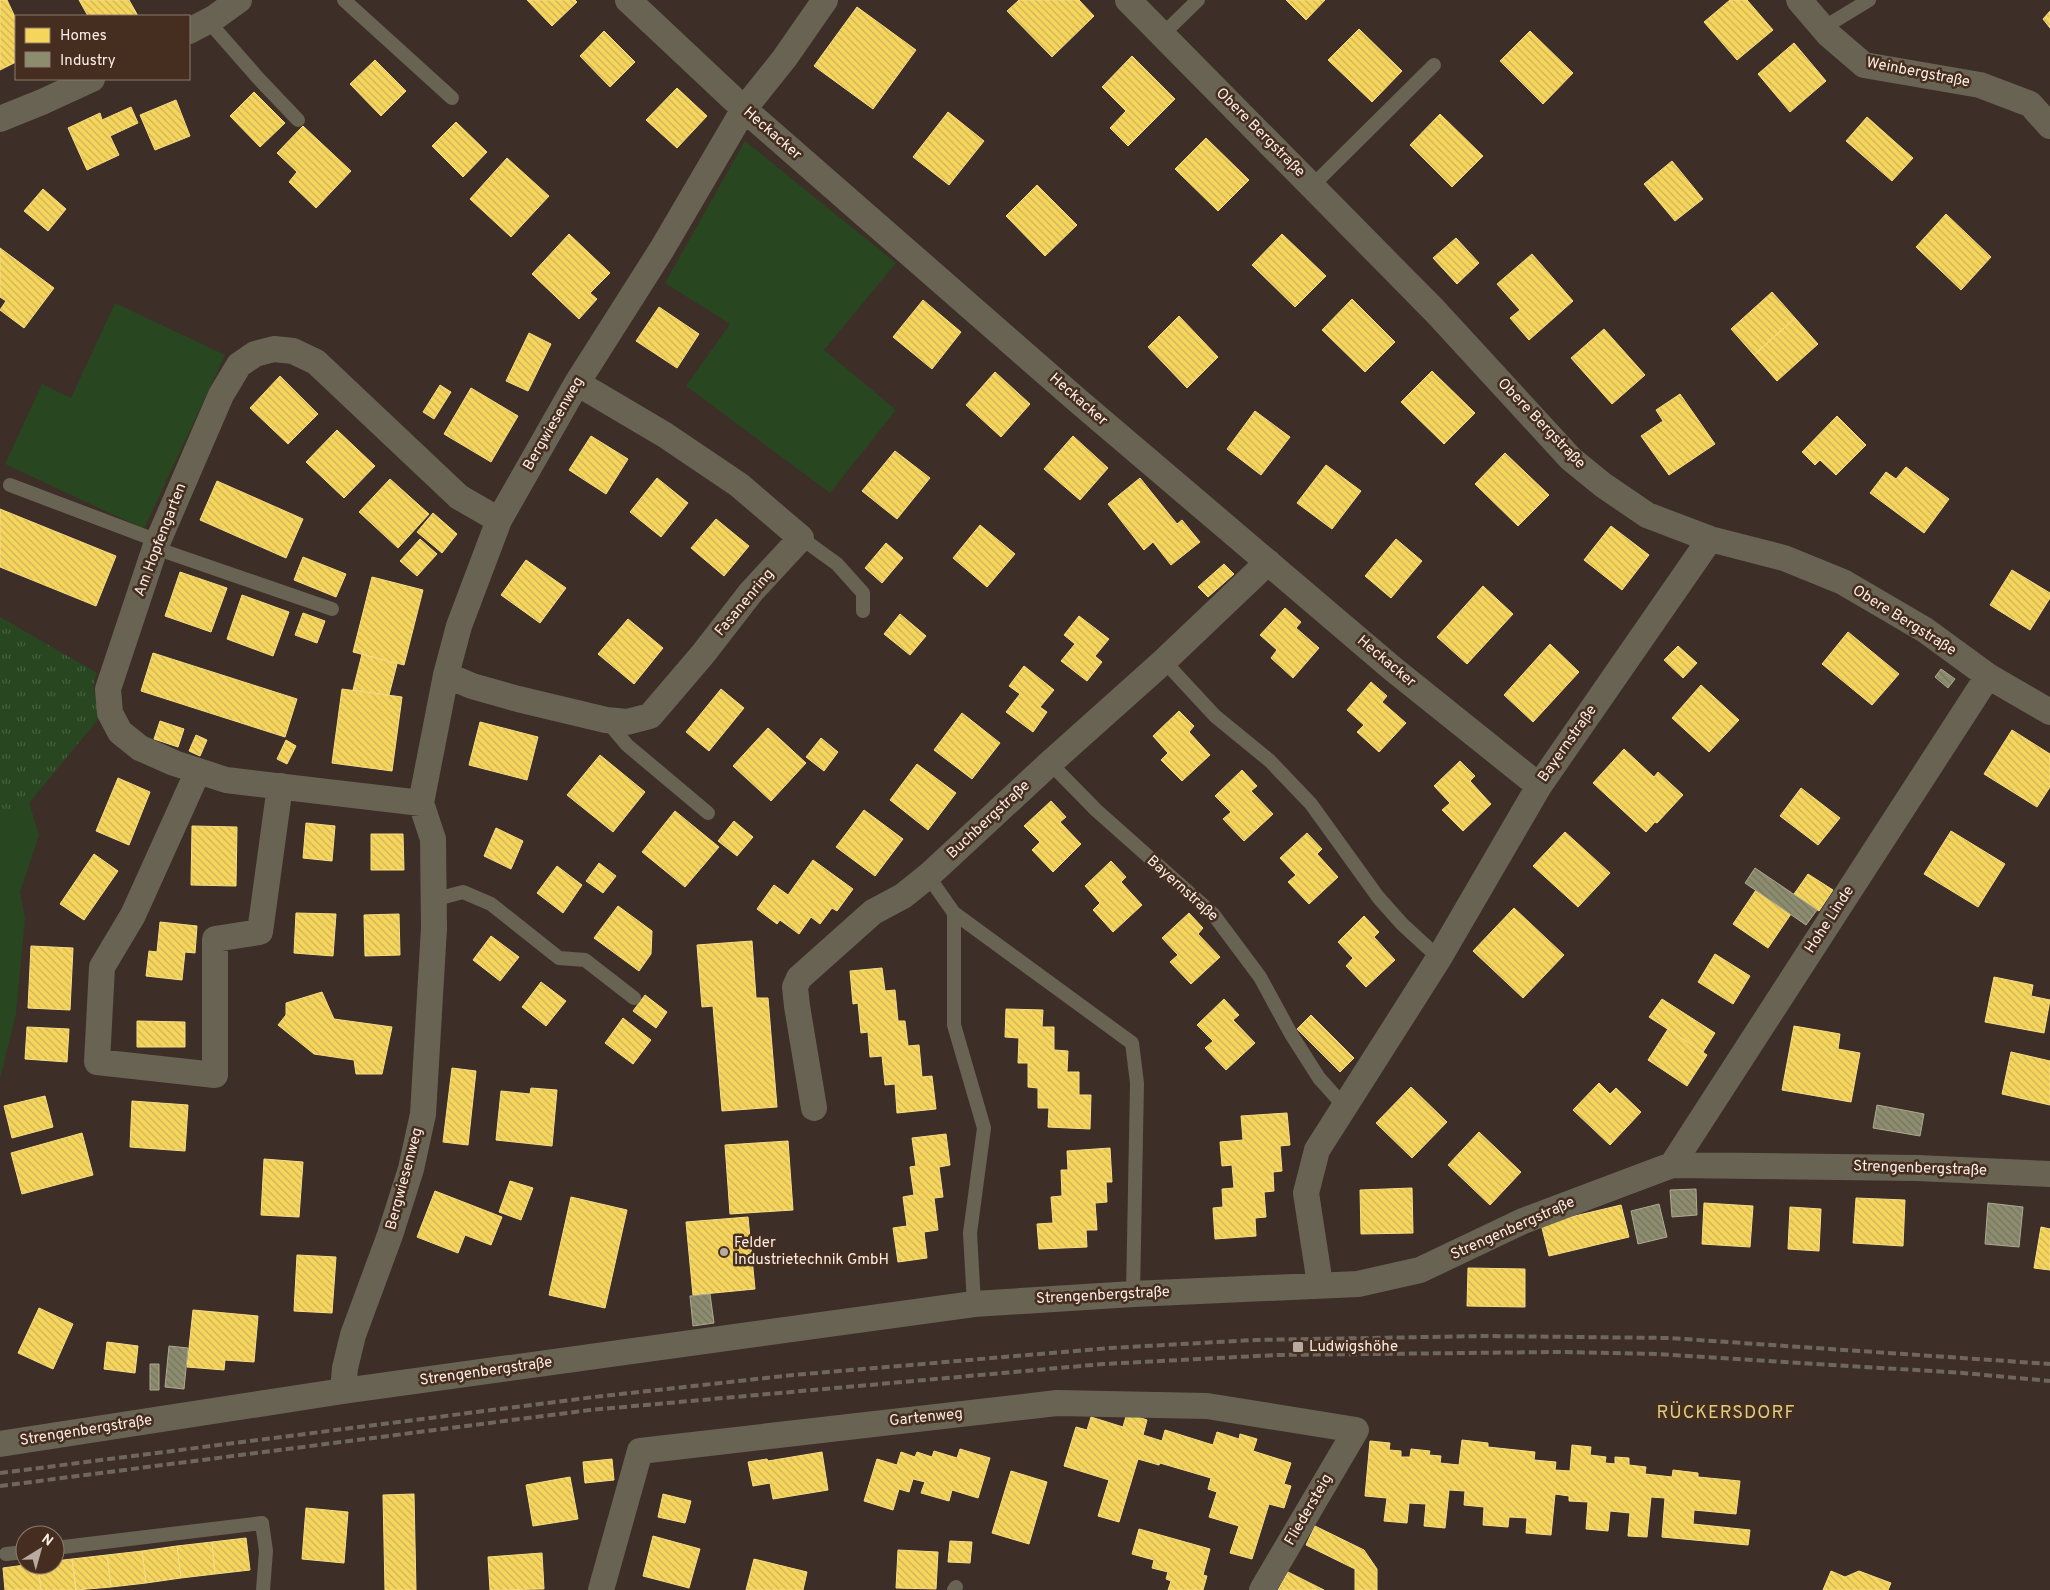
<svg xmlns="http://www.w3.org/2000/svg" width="2050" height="1590" font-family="Overpass,sans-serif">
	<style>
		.grass { fill: #284620 }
		.park { fill: url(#park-tufts) }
		.homes { fill: url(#homes-back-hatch); stroke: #f8dc85 }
		.industry { fill: url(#industry-back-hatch); stroke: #aea991 }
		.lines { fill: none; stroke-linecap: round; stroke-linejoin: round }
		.lane { stroke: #696354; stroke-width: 14 }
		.street { stroke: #696354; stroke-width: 26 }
		.rail { stroke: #6f675d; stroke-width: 4; stroke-dasharray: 8 4; stroke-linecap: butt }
		.poi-dot { fill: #b9aaa2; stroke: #452d1f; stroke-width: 2 }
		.labels { text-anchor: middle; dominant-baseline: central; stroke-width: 5; stroke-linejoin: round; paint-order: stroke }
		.street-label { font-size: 15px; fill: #fcede4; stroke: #452d1f }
		.poi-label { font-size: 15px; fill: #fcede4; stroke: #452d1f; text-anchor: start }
		.quarter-label { font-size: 18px; letter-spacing: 1px; fill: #dcce80; stroke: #452d1f }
	</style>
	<defs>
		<pattern id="park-tufts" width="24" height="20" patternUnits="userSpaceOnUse" patternTransform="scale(1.25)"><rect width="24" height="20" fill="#284620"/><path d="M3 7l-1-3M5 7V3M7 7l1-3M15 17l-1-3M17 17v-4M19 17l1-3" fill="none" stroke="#486140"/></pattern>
		<pattern id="homes-back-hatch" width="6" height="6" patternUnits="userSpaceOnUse" patternTransform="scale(1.25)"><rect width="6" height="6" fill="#f6d55c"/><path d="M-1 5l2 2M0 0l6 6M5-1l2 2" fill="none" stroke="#ccb256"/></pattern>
		<pattern id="industry-back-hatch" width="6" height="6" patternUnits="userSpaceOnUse" patternTransform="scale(1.25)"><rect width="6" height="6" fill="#8c8c6e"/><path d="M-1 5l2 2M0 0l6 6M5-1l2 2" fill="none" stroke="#76745f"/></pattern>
	</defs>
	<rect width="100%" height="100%" fill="#3d2f27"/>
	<!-- grass -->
	<path class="grass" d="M745,141L896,263L824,350L896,410L830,493L686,386L730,324L665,283Z
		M115,303L225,355L144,529L5,464L42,384L71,398Z
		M0,720L13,751L39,835L20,892L25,918L16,1014L0,1079Z"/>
	<!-- park -->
	<path class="park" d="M0,617L97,673L93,685L100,717L15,820L0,806Z"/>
	<!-- homes -->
	<path class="homes" d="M0,0H7L16,19V62L0,70Z
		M79,0H129L138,16H88Z
		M527,0H575L577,2L552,26Z
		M1019,0H1079L1094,16L1052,57L1007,11Z
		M1286,0H1325L1306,20Z
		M1730,0H1747L1773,30L1737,60L1704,22Z
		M857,7L916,50L873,109L814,66Z
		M2050,11V28L2043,19Z
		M1359,29L1402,71L1372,102L1328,60Z
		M604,31L635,62L610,87L580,56Z
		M1530,31L1573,73L1543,104L1500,61Z
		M1794,43L1826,81L1790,112L1758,74Z
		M1132,56L1175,99L1128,146L1110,128L1126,111L1102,87Z
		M375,60L406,91L381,116L350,84Z
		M677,88L707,116L677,148L646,120Z
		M254,92L285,123L260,147L230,116Z
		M176,100L190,136L155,150L140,115Z
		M131,107L138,123L110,136L119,155L87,170L68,128L100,113L102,120Z
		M948,112L984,141L949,185L913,157Z
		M1440,114L1483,156L1452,187L1410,145Z
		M1867,117L1913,158L1892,181L1846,141Z
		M456,122L487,152L463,177L432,146Z
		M303,126L351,171L316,208L289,182L297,172L277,153Z
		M1206,138L1249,180L1218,211L1175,169Z
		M507,158L549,196L511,237L470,199Z
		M1672,161L1703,199L1675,221L1644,184Z
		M1037,185L1077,225L1045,256L1006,216Z
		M43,189L66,209L48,231L24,211Z
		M1946,214L1991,257L1961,290L1916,247Z
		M569,234L610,273L590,293L597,299L579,319L532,274Z
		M1282,234L1326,276L1295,307L1252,265Z
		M1456,238L1479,263L1457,284L1433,258Z
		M0,248L54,288L24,328L0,310L6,301L0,297Z
		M1532,254L1573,301L1529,340L1510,318L1520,310L1497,284Z
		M1772,292L1795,318L1754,355L1731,329Z
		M1352,299L1395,342L1365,372L1322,330Z
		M923,300L961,332L932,369L893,337Z
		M659,307L699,334L677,368L636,341Z
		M1179,316L1218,357L1187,388L1148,347Z
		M1795,318L1818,344L1777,381L1754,355Z
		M1604,329L1645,375L1612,404L1571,358Z
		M529,333L551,344L528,391L506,381Z
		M1432,371L1475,413L1444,444L1401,402Z
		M995,372L1030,404L1001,437L966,405Z
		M280,376L318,414L288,444L250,408Z
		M440,385L451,392L434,419L423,412Z
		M471,388L518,416L491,462L444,434Z
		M1680,394L1715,444L1669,475L1641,436L1663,421L1656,410Z
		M1255,411L1290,437L1261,475L1227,449Z
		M1837,416L1866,445L1836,475L1820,460L1815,465L1802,452Z
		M337,430L375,466L344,498L306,462Z
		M591,436L628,459L606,494L569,470Z
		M1073,436L1108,468L1080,500L1044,469Z
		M895,451L930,478L897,519L862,491Z
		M1505,453L1549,495L1518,526L1475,484Z
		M1326,465L1361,491L1332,529L1297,503Z
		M1906,467L1949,499L1924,533L1870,493L1886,472L1896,479Z
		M657,478L688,503L661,537L630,512Z
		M1140,478L1177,524L1182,520L1200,542L1171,565L1153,542L1144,550L1108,504Z
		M390,479L429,514L398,548L359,512Z
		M217,481L303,519L286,558L200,520Z
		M0,509L116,556L96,606L0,567Z
		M433,513L457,534L442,553L417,532Z
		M716,519L749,546L724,576L691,548Z
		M980,525L1015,554L987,587L953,558Z
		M1611,526L1649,555L1622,590L1584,560Z
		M420,539L437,554L417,576L400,561Z
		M1396,539L1422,561L1391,598L1365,576Z
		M886,543L903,558L882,583L865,568Z
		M303,557L346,574L336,597L294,580Z
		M526,560L566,588L540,623L501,595Z
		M1224,564L1234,574L1208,597L1198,587Z
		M2012,570L2050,593V598L2030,630L1990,605Z
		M180,572L227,588L211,632L165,616Z
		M372,577L423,590L404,665L353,652Z
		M1483,586L1513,614L1467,664L1437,637Z
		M242,595L289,612L273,656L227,639Z
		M1285,608L1301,622L1296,628L1319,648L1293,678L1271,658L1277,650L1260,635Z
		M303,613L325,621L317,643L295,635Z
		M900,614L926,636L910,655L884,634Z
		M1079,616L1109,639L1095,656L1102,662L1087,681L1061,661L1075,644L1064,635Z
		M628,619L663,648L634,684L598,654Z
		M1848,632L1899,674L1872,705L1822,664Z
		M1550,644L1579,672L1533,722L1504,695Z
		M1678,646L1697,663L1683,678L1664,660Z
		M153,653L297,699L285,737L141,691Z
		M362,654L397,664L389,695L353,690Z
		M1024,666L1054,690L1040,707L1047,712L1033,732L1006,712L1020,694L1009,686Z
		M1371,682L1387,696L1382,702L1406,723L1379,752L1357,732L1364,725L1347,710Z
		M1701,685L1739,720L1709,752L1672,718Z
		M342,689L402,697L392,771L332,763Z
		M721,689L744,708L709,751L686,732Z
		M1179,711L1194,726L1189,732L1210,755L1182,781L1161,760L1168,753L1153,736Z
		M962,713L1000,743L972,779L934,750Z
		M160,721L184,729L178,747L154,739Z
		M480,722L538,737L527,780L469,765Z
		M768,728L806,763L771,801L733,766Z
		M2012,730L2050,754V787L2037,807L1984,774Z
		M196,735L207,740L200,756L189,751Z
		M821,738L838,752L824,771L806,757Z
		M286,740L296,746L287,764L277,759Z
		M1624,749L1654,777L1658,772L1683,795L1657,823L1655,822L1646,832L1593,783Z
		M600,755L645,792L613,832L567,795Z
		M1460,761L1475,776L1470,781L1491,804L1463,831L1442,810L1450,803L1434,786Z
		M917,764L956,793L928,830L890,800Z
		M1242,770L1257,786L1251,791L1273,814L1244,841L1223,819L1231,812L1215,796Z
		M118,778L150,792L129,845L96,831Z
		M1801,788L1840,818L1818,845L1780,816Z
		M1051,801L1066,817L1060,822L1081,844L1053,872L1032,850L1040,842L1024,826Z
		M864,810L903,839L875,876L836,847Z
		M675,811L719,847L685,887L642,852Z
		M734,821L753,837L737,856L718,841Z
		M306,823L335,826L332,861L303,858Z
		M192,826L237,827L236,886L191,885Z
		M496,828L523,841L511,869L484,856Z
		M1951,831L2005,864L1978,907L1924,874Z
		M1565,832L1610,873L1578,907L1533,866Z
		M1307,833L1322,849L1317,854L1338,877L1309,904L1288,882L1296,875L1280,858Z
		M371,834H403L404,870H371Z
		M94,854L118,871L84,920L60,904Z
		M813,860L853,889L837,911L832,908L820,924L811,917L799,934L780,920L777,924L757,909L774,885L788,895Z
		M1111,861L1126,877L1121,882L1142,905L1113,932L1093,910L1100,903L1085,886Z
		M599,863L616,876L603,893L586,881Z
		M557,866L582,885L563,913L537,893Z
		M1808,874L1833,890L1819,911L1794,894Z
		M1756,890L1791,914L1768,948L1733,924Z
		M618,906L652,931L651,954L639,971L594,938Z
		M1514,908L1564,955L1523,998L1473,951Z
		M296,913L336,914L333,956L294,953Z
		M1189,913L1203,928L1198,934L1220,957L1191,984L1170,962L1178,955L1162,938Z
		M399,914L400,955L365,956L364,915Z
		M1364,916L1379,932L1374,937L1395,960L1366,987L1346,966L1353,958L1338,942Z
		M160,922L197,926L195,953L185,952L182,980L146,976L149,951L157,952Z
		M491,936L519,957L500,981L473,960Z
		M752,941L756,998H768L777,1107L722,1111L713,1006L702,1007L697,945Z
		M31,946L73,948L70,1010L28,1008Z
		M1715,954L1750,976L1733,1004L1698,982Z
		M882,968L885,991L895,990L898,1021H905L908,1046L919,1045L922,1077L932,1076L936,1109L897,1113L895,1084L885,1085L882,1056L870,1057L868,1032L861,1033L858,1003L853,1004L850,971Z
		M1994,977L2033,985L2031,996L2050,1000L2044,1033L1985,1022Z
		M541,982L566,1001L546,1026L522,1007Z
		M322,992L334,1019L392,1027L382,1074H356L354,1060L314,1054L278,1025L286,1015V1003Z
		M645,995L667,1012L656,1028L633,1011Z
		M1224,999L1239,1015L1233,1020L1255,1043L1226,1070L1205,1048L1213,1041L1197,1025Z
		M1662,999L1715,1033L1703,1052L1649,1017Z
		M1006,1009L1043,1010L1042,1027H1054V1050L1068,1051L1067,1072H1079V1095H1091L1090,1129L1048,1127L1049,1108H1038V1088L1028,1087V1063H1018L1019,1038L1005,1037Z
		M1311,1015L1354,1058L1340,1072L1297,1029Z
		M623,1018L651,1040L633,1064L605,1043Z
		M137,1021L185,1022V1047H137Z
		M1794,1026L1840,1034L1838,1049L1860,1053L1851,1102L1782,1090Z
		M27,1027L69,1029L67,1062L25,1059Z
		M1668,1029L1707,1055L1687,1086L1648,1060Z
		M2011,1052L2050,1061V1105L2002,1094Z
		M452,1068L476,1071L468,1145L443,1142Z
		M1599,1083L1610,1094L1616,1088L1641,1112L1610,1145L1573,1110Z
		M1411,1087L1447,1122L1412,1158L1376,1123Z
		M531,1088L557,1090L552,1146L496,1140L501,1091L530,1094Z
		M45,1096L53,1127L12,1138L4,1106Z
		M132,1101L188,1105L185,1151L130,1147Z
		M1287,1113L1290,1145L1280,1146L1282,1171L1273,1172L1274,1191L1264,1192L1266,1217L1255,1218L1256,1236L1215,1239L1213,1208L1223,1207L1222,1189L1234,1188L1232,1165L1222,1166L1220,1142L1243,1140L1241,1116Z
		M1479,1132L1521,1172L1490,1205L1448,1165Z
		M82,1133L93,1175L22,1194L11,1153Z
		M946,1134L950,1165L939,1167L943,1197L934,1198L938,1230L924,1232L927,1258L898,1262L893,1228L907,1226L903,1197L914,1195L910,1167L916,1166L912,1138Z
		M788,1141L793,1210L730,1214L725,1145Z
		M1110,1148L1112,1182H1106L1107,1202L1095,1203L1097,1230H1086L1087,1247L1039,1249L1037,1224L1053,1223L1051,1197L1062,1196L1061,1170H1068L1067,1151Z
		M264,1159L303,1162L299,1217L261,1215Z
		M510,1181L533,1188L521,1220L499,1212Z
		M1412,1188L1413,1233L1361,1234L1360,1190Z
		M435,1191L502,1217L491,1245L465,1235L458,1253L417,1237Z
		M571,1197L627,1210L605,1308L549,1295Z
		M1856,1198L1905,1200L1903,1246L1853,1243Z
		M1704,1203L1753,1206L1750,1247L1702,1244Z
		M1621,1205L1629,1237L1549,1256L1541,1224Z
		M1790,1207L1821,1209L1819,1251L1788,1249Z
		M748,1217L755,1289L693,1295L686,1222Z
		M2041,1227L2050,1229V1270L2034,1268Z
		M297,1255L336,1257L332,1313L294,1311Z
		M1468,1268L1525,1269V1307L1467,1306Z
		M39,1308L73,1324L53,1369L18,1353Z
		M193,1310L258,1316L254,1362L225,1360L224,1370L187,1367Z
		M107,1342L138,1346L135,1373L104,1369Z
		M1127,1413L1147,1420L1143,1435L1162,1441L1165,1430L1213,1445L1217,1432L1239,1439L1240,1434L1257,1439L1253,1451L1291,1463L1284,1484L1291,1486L1284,1508L1269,1504L1252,1559L1230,1553L1239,1526L1209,1517L1217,1492L1208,1489L1211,1478L1160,1463L1159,1465L1138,1459L1119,1522L1098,1516L1109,1480L1064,1466L1076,1427L1087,1430L1091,1417L1123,1427Z
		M1462,1440L1488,1443V1447L1535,1452L1534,1460L1556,1462L1555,1470L1570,1471L1572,1445L1591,1447L1590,1455L1606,1457L1605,1463L1615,1464V1457L1629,1458V1465L1646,1467L1645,1474L1672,1477L1673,1470L1698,1473V1477L1740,1481L1736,1514L1694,1510L1693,1524L1750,1530L1748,1545L1662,1537L1665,1498L1651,1497L1647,1537L1628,1536L1630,1513L1610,1511L1608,1531L1586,1529L1588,1502L1569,1501V1496L1555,1494L1551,1535L1526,1533L1527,1518L1509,1517L1508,1527L1483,1525L1484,1507L1464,1505L1465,1491L1449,1490L1445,1528L1424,1526L1426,1504L1409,1503L1407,1523L1384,1521L1387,1498L1365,1496L1370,1441L1390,1443L1389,1450L1401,1451V1457H1410L1411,1449L1430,1451L1429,1455L1441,1456L1440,1463L1459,1465Z
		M960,1449L990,1458L978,1498L952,1490L949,1501L921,1493L925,1482L913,1479L909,1492L899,1489L893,1510L864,1501L877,1459L897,1465L901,1452L915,1457L917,1452L932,1457L934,1451L957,1458Z
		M822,1452L828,1490L773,1499L770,1483L753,1486L748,1462L767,1459L768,1461Z
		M612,1459L614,1480L585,1483L583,1462Z
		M1011,1471L1047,1482L1029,1544L992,1533Z
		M570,1477L578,1519L533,1526L526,1485Z
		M414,1494L416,1590H385L383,1495Z
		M663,1494L691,1501L685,1523L658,1517Z
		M306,1508L348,1512L344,1563L302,1559Z
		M1315,1526L1364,1550L1377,1569V1590H1355V1569L1306,1545Z
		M1139,1529L1210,1549L1203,1575L1207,1576L1203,1590H1168L1171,1581L1166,1579L1168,1572L1152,1568L1154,1560L1132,1554Z
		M653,1536L700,1549L689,1588L643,1576Z
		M246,1538L250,1570L215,1574L212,1542Z
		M950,1541L972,1542L970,1563L948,1562Z
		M212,1542L215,1574L181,1578L177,1546Z
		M177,1546L181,1578L146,1583L142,1551Z
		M898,1550L938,1552L936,1589L896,1588Z
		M142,1551L146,1583L111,1587L107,1555Z
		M542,1553L544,1589L490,1590L488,1557Z
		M107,1555L111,1587L76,1590L72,1559Z
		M72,1559L76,1590H41L38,1565H55V1561Z
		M754,1559L807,1572L803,1590H746Z
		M25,1565H38L41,1590H5L3,1568Z
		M1831,1571L1845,1577L1859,1571L1891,1583L1888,1590H1823Z
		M1288,1572L1324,1590H1278Z"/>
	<!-- industry -->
	<path class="industry" d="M1941,669L1955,679L1948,688L1935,677Z
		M1755,868L1817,910L1806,925L1745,883Z
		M1877,1105L1924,1114L1920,1136L1873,1128Z
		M1696,1189L1697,1215L1672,1217L1670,1190Z
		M1988,1203L2023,1207L2019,1247L1985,1244Z
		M1659,1204L1667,1237L1638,1244L1631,1211Z
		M710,1294L714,1323L693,1326L690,1296Z
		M169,1346L188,1348L184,1389L165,1387Z
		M150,1364H159V1390H150Z"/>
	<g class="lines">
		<!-- lane -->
		<path class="lane" d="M344,0L452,98
			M208,21L258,78L298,120
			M1823,28L1869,0
			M1162,35L1198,0
			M1312,186L1434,65
			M10,485L158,541
			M801,538L837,564L863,593V611
			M155,548L332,609
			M1164,661L1215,716L1270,761L1311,804L1378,897L1402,924L1439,958
			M606,720L627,745L708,813
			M1050,763L1096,810L1213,914L1260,977L1291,1034L1319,1078L1344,1106
			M928,876L954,913L1132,1043L1137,1083L1133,1294
			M433,900L463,892L491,904L559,958L585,960L634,998
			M954,913V1025L984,1128L970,1233L974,1304
			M55,1548L262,1523L266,1551L263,1590
			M6,1554L25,1552
			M954,1590L956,1587"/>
		<!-- street -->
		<path class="street" d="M628,0L744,109L1077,400L1393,669L1539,786
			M1128,0L1434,310L1571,459L1603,485L1647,515L1710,539L1784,558L1843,582L1925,630L1988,676L2050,712
			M1799,0L1829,35L1864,65L1980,85L2030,104L2050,126
			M189,31L214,18L239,0
			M0,119L42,102L92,79
			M446,675L472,686L518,699L606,720L627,722L650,716L703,654L751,592L801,538L739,485L665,435L577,383
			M198,771L133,915L102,967L97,1062L215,1075V939L260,932L280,786
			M421,803L226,780L174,763L140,748L120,732L110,713L108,689L155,548L221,395L239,365L255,354L274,349L293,351L316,362L459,497L499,520
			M814,1108L797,1006L795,987L799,978L873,912L903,896L928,876L1050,763L1164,661L1268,562
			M1672,1165L1988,676
			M1320,1284L1306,1193L1317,1150L1439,958L1539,786L1710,539
			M343,1391L345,1368L353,1335L390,1235L411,1169L423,1114L434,928L433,839L421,803L446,675L459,626L499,520L577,383L662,249L744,109L784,59L825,0
			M0,1444L343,1391L974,1304L1133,1294L1358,1284L1420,1270L1523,1221L1672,1165L1917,1168L2050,1174
			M601,1590L640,1451L1057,1403L1207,1406L1356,1430L1262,1590"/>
		<!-- rail -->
		<path class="rail" d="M0,1473L594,1397L793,1375L1110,1348L1255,1340L1484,1336L1669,1338L2050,1364
			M0,1486L590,1410L1103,1364L1277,1355L1559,1352L1656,1354L1963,1373L2050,1381"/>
	</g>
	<!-- markers -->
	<g class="poi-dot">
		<circle cx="724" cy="1252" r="5"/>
		<rect x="1292" y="1341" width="12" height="12" rx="2.5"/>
	</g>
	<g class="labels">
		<!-- street labels -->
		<g class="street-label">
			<text transform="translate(1918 73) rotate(11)">Weinbergstraße</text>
			<text transform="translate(1260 133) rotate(45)">Obere Bergstraße</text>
			<text transform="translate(772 134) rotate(41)">Heckacker</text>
			<text transform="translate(1078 400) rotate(41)">Heckacker</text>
			<text transform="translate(554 424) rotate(-60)">Bergwiesenweg</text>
			<text transform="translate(1541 424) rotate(46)">Obere Bergstraße</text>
			<text transform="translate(161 540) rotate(-69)">Am Hopfengarten</text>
			<text transform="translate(745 603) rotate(-50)">Fasanenring</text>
			<text transform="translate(1904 621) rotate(32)">Obere Bergstraße</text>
			<text transform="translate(1386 662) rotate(40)">Heckacker</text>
			<text transform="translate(1568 744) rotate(-55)">Bayernstraße</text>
			<text transform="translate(989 820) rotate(-43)">Buchbergstraße</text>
			<text transform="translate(1182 889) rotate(42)">Bayernstraße</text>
			<text transform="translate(1830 920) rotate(-57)">Hohe Linde</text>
			<text transform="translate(1920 1169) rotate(2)">Strengenbergstraße</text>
			<text transform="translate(405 1179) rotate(-75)">Bergwiesenweg</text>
			<text transform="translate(1513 1229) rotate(-24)">Strengenbergstraße</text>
			<text transform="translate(1103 1296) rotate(-3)">Strengenbergstraße</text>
			<text transform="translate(486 1372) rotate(-8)">Strengenbergstraße</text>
			<text transform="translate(926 1418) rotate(-6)">Gartenweg</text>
			<text transform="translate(86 1431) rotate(-9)">Strengenbergstraße</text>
			<text transform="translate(1309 1510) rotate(-60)">Fliedersteig</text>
		</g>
		<!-- poi labels -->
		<g class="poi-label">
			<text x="734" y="1243">Felder<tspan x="734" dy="17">Industrietechnik GmbH</tspan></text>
			<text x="1309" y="1347">Ludwigshöhe</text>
		</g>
		<!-- quarter labels -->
		<g class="quarter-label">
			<text x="1726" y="1413">RÜCKERSDORF</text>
		</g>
	</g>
	<!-- legend -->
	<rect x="15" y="15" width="175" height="65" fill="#452d1f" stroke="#8e7a6e"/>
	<rect x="25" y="28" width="25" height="15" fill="#f6d55c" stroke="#8e7a6e"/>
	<text x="60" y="40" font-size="15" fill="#fcede4">Homes</text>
	<rect x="25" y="52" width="25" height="15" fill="#8c8c6e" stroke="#8e7a6e"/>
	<text x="60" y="65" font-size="15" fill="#fcede4">Industry</text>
	<!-- north arrow -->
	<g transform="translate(40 1550) rotate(37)"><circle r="24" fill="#452d1f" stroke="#8e7a6e"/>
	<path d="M0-4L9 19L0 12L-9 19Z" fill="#b9aaa2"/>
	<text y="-8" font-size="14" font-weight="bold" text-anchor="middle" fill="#fcede4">N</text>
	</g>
</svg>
